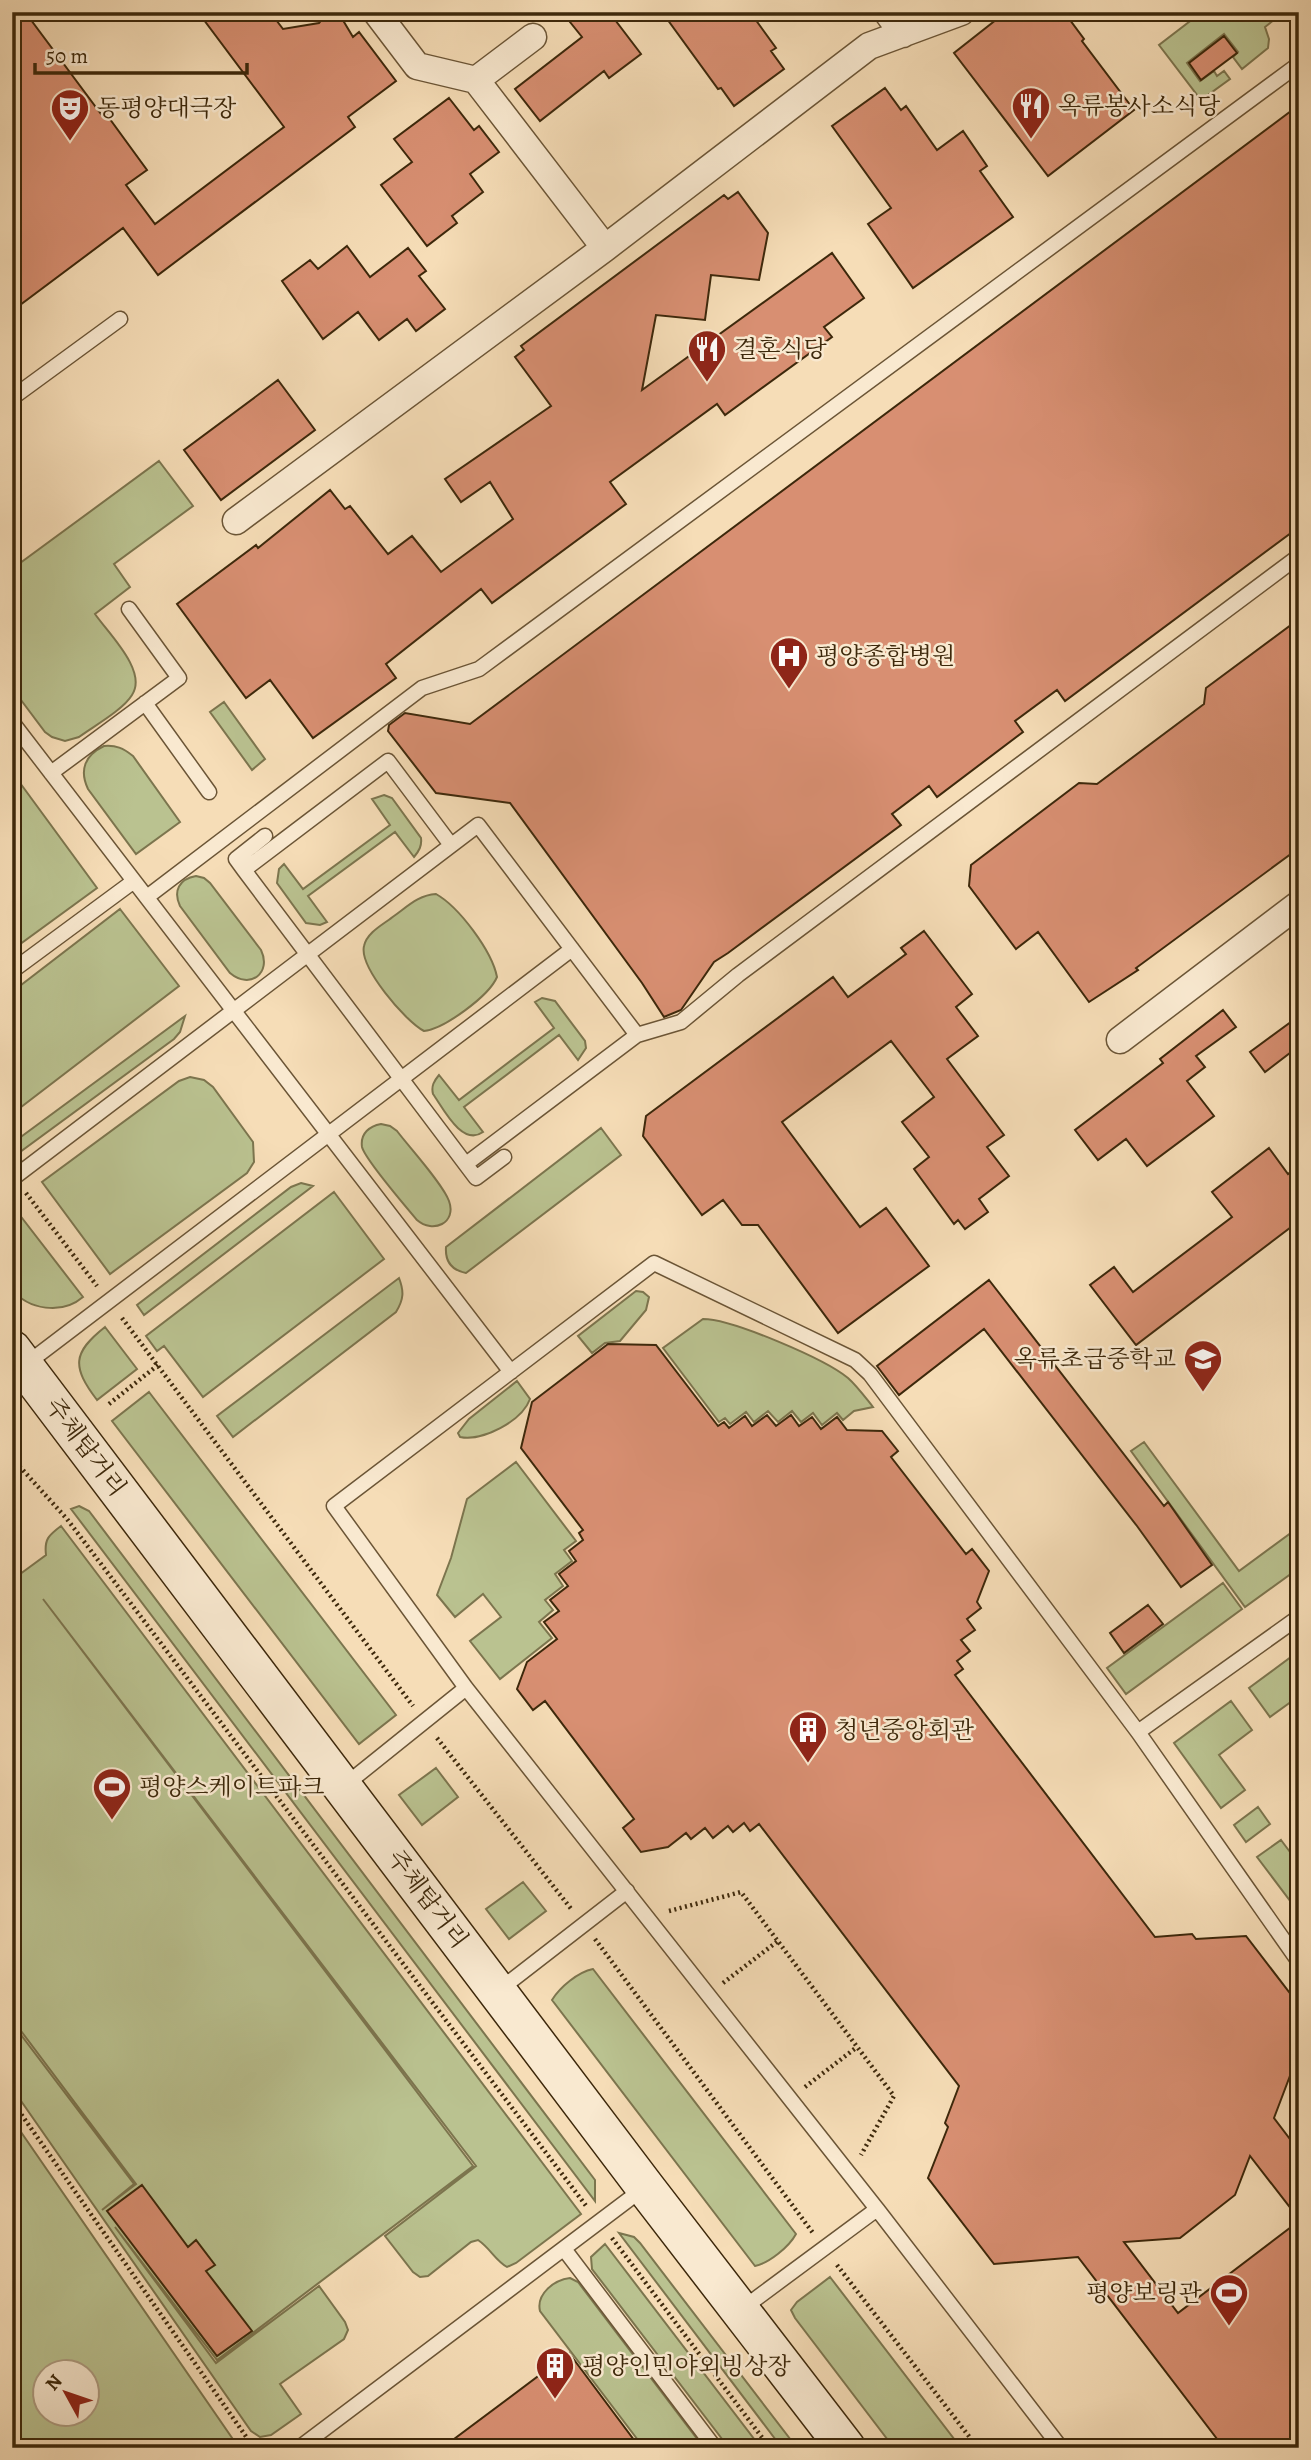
<svg xmlns="http://www.w3.org/2000/svg" width="1311" height="2460" font-family="Alegreya,'Noto Serif KR',serif">
	<style>
		.green { fill: #bac290; stroke: #7c754e; stroke-width: 2; fill-rule: evenodd }
		.building { fill: #d88f72; stroke: #3d280b; stroke-width: 2 }
		.lines { fill: none; stroke-linecap: round; stroke-linejoin: round }
		.lane-casing { stroke: #6b5536; stroke-width: 17 }
		.street-casing { stroke: #6b5536; stroke-width: 29 }
		.secondary-casing { stroke: #3d280b; stroke-width: 41 }
		.path { stroke: #3d280b; stroke-width: 4.5; stroke-dasharray: 2 3.5; stroke-linecap: butt }
		.lane { stroke: #f9e9d0; stroke-width: 14 }
		.street { stroke: #f9e9d0; stroke-width: 26 }
		.secondary { stroke: #f9e9d0; stroke-width: 38 }
		.labels { text-anchor: middle; dominant-baseline: central; stroke-width: 5; stroke-linejoin: round; paint-order: stroke }
		.poi-label { font-size: 24px; fill: #3d280b; stroke: #f9e9d0; text-anchor: start }
		.street-label { font-size: 24px; fill: #3d280b; stroke: #f9e9d0 }
	</style>
	<rect width="100%" height="100%" fill="#f6ddb7"/>
	<filter id="stains"><feTurbulence type="fractalNoise" baseFrequency=".00286" numOctaves="4"/><feColorMatrix values="0 0 0 0 .2 0 0 0 0 .09 0 0 0 0 .02 0 0 0 .5 -.17"/></filter>
	<radialGradient id="worn" r=".72"><stop offset=".6" stop-color="#630" stop-opacity="0"/><stop offset="1" stop-color="#630" stop-opacity=".3"/></radialGradient>
	<!-- green -->
	<path class="green" d="M1202,12H1284L1265,27L1269,39L1268,48L1242,69L1233,57L1238,52L1224,34L1187,63L1200,81L1214,71L1217,76L1224,71L1230,79L1201,100L1159,45Z
		M159,461L193,506L114,564L130,587L95,614C108,633 148,671 132,695C123,710 94,726 79,737L65,741L52,737L45,732L12,688V569Z
		M224,702L265,759L252,770L210,712Z
		M104,746C116,745 123,748 133,756L180,822L136,854L88,789C79,770 85,755 104,746Z
		M12,772L97,888L12,950Z
		M384,795L392,798L421,838C422,846 419,851 414,857L395,832L308,896L327,922L320,925L306,923L277,883L279,869L284,864L303,889L390,825L372,799Z
		M196,876L204,878L210,883L261,950C272,973 250,990 230,973L180,906C173,891 179,879 196,876Z
		M436,894C459,907 492,951 497,977C489,996 444,1029 424,1031C405,1021 359,967 364,946C367,932 384,924 394,916C408,906 419,895 436,894Z
		M120,909L179,986L12,1114V992Z
		M542,998L555,1001L585,1041L586,1048L578,1060L559,1035L464,1107L483,1132C462,1147 443,1108 433,1094C431,1086 434,1081 439,1075L459,1100L554,1028L535,1002Z
		M185,1016L180,1032L174,1039L20,1152L14,1142Z
		M190,1077L204,1080L213,1087L253,1142L254,1162L247,1173L110,1274L42,1182L179,1081Z
		M381,1124L390,1126L397,1131C409,1147 443,1184 449,1201C457,1223 433,1234 417,1220C406,1207 365,1159 362,1147C360,1133 370,1126 381,1124Z
		M601,1128L621,1155L466,1273C451,1270 445,1261 446,1247Z
		M301,1183L313,1186L144,1315L137,1305L291,1187Z
		M334,1192L384,1259L203,1397L164,1346L157,1351L146,1336Z
		M12,1205L83,1297C62,1315 28,1310 12,1289Z
		M399,1278C404,1291 404,1299 396,1312L233,1437L217,1416Z
		M636,1291L643,1292L649,1297L646,1310L620,1341L605,1343L592,1353L578,1336Z
		M703,1319C732,1319 825,1359 848,1378C857,1386 865,1397 873,1407L854,1411L843,1420L837,1413L822,1425L813,1413L801,1422L792,1411L778,1422L768,1411L754,1422L746,1412L730,1424L725,1418L719,1422L663,1348Z
		M105,1327L137,1369L97,1400C72,1367 72,1353 105,1327Z
		M517,1381L530,1399C522,1421 482,1442 460,1437L458,1433L469,1419Z
		M149,1392L396,1715L359,1744L112,1421Z
		M1144,1442L1239,1571L1299,1527V1568L1245,1607L1131,1451Z
		M516,1462L576,1541L564,1550L572,1561L555,1574L563,1586L545,1600L553,1610L539,1622L552,1638L500,1679L470,1641L501,1617L483,1594L455,1617L437,1595L451,1558L467,1499Z
		M79,1506L89,1511L595,2180V2201L71,1509Z
		M61,1526L581,2214L516,2263L507,2267C495,2260 490,2248 478,2240L471,2242L428,2276L420,2277L413,2272L385,2236L476,2166L43,1599L473,2166L217,2360L115,2227L216,2363L319,2286L345,2322L348,2330L344,2339L280,2384L301,2414L271,2435L260,2437L251,2431L12,2088V2023L134,2184L102,2210L136,2184L12,2019V1580L46,1555C44,1539 49,1535 61,1526Z
		M1223,1583L1242,1609L1126,1694L1107,1668Z
		M1299,1651V1696L1270,1717L1249,1688Z
		M1231,1701L1252,1730L1219,1755L1245,1790L1221,1808L1174,1743Z
		M436,1768L458,1797L422,1825L399,1795Z
		M1258,1807L1270,1824L1246,1842L1234,1825Z
		M1281,1840L1299,1864V1909L1297,1910L1257,1857Z
		M523,1882L546,1911L509,1939L486,1909Z
		M593,1969L796,2234C789,2247 769,2263 755,2266L552,2000C560,1987 578,1972 593,1969Z
		M12,2119L239,2448H12ZM46,2372H88V2414H46Z
		M619,2233L634,2237L640,2243L797,2448H782Z
		M605,2244L761,2448H729L592,2269L591,2257Z
		M830,2277L961,2448H894L795,2318L791,2310L797,2302Z
		M570,2278L578,2282L704,2448H644L540,2311C536,2294 554,2280 570,2278Z"/>
	<!-- building -->
	<path class="building" d="M12,12H25L101,114L104,111L147,170L126,185L155,224L284,127L198,12H270L283,29L319,23L328,12H338L353,37L359,32L396,81L348,117L355,127L158,275L123,228L12,311Z
		M562,12H609L641,54L609,78L604,71L540,121L515,89L582,37Z
		M662,12H750L776,48L771,51L784,69L734,106L721,88L718,89Z
		M1006,12H1064L1084,39L1082,41L1134,110L1048,176L954,53Z
		M1224,36L1237,53L1201,80L1189,63Z
		M885,88L901,110L906,106L937,150L963,131L987,166L980,171L1013,217L913,288L868,224L891,208L832,126Z
		M449,98L474,130L479,126L499,152L470,174L483,192L452,216L457,223L427,246L381,185L412,162L394,139Z
		M1299,105V527L1065,701L1057,690L1015,721L1023,732L937,797L929,786L892,814L901,825L728,953L714,962L681,1010L664,1017L642,983L510,803L436,793L388,731L389,725L405,713L470,724Z
		M738,192L768,233L759,280L711,275L705,320L656,315L642,390L832,253L864,298L824,327L832,337L725,415L717,404L610,482L626,504L492,603L481,589L386,664L396,678L313,738L270,680L246,698L177,604L256,545L258,548L330,490L345,509L350,506L388,554L412,536L441,572L513,519L490,482L461,502L445,479L551,406L515,357L524,350L521,346L724,195L728,199Z
		M347,246L370,277L408,248L426,271L419,276L445,309L416,331L407,319L379,340L358,312L323,339L282,281L310,260L318,269Z
		M278,380L315,430L221,500L184,450Z
		M1299,619V848L1136,968L1138,970L1089,1002L1038,932L1016,949L969,886L971,865L1079,783L1097,784L1204,704L1206,688Z
		M924,931L972,994L956,1007L978,1036L947,1059L1004,1135L987,1147L1009,1176L979,1199L988,1212L965,1229L958,1220L954,1224L914,1169L929,1157L902,1122L934,1097L891,1041L782,1122L860,1227L886,1208L929,1266L838,1333L758,1225H742L723,1200L702,1215L643,1136L646,1116L833,977L848,997L906,954L901,948Z
		M1223,1010L1236,1027L1196,1056L1205,1067L1187,1081L1214,1116L1147,1166L1126,1139L1098,1160L1075,1130L1163,1063L1160,1059Z
		M1299,1016V1046L1265,1072L1250,1052Z
		M1269,1148L1288,1174L1299,1166V1221L1136,1345L1090,1285L1114,1267L1133,1292L1232,1217L1212,1192Z
		M989,1280L1164,1506L1168,1502L1212,1565L1181,1587L1137,1526L984,1329L899,1395L877,1366Z
		M608,1344L656,1345L718,1426L724,1422L729,1428L745,1416L752,1426L767,1415L776,1426L791,1415L799,1426L812,1417L821,1429L837,1417L847,1430L882,1431L898,1451L891,1457L966,1554L972,1549L989,1571L977,1602L981,1608L967,1619L975,1630L961,1640L970,1651L957,1661L963,1669L955,1675L1155,1937L1192,1934L1196,1939L1246,1936L1299,2005V2052L1274,2118L1299,2151V2219L1250,2156L1235,2195L1180,2238L1124,2242L1178,2313L1299,2221V2448H1224L1078,2257L994,2264L928,2178L948,2127L945,2123L959,2086L759,1824L750,1831L744,1823L733,1832L728,1826L713,1838L705,1828L691,1839L686,1833L668,1847L641,1852L623,1828L634,1819L545,1701L533,1710L517,1689L527,1662L557,1639L544,1622L559,1611L550,1600L568,1586L559,1574L576,1561L569,1551L583,1540L579,1533L583,1530L521,1448L532,1402Z
		M1148,1605L1163,1624L1124,1653L1110,1633Z
		M142,2185L188,2247L196,2240L215,2265L206,2271L252,2331L217,2356L107,2211Z
		M569,2353L640,2448H442Z"/>
	<g class="lines">
		<!-- lane casing -->
		<g class="lane-casing">
			<path id="lane" d="M12,398L120,319
				M145,703L209,792
				M12,722L511,1372
				M51,773L179,678L129,609
				M265,836L236,859L244,870L476,1178L504,1157
				M244,870L388,761L451,845
				M147,897L422,688L479,669L1299,64
				M12,971L134,881
				M466,1164L637,1035L681,1022L738,975L1299,556
				M12,1179L478,825L637,1035
				M25,1365L572,949
				M466,1688L334,1506L654,1263L855,1360L870,1374L1138,1732L1299,1962
				M1138,1732L1299,1617
				M344,1786L466,1688L877,2209L742,2309
				M498,1991L627,1891
				M877,2209L1061,2448
				M564,2249L715,2448
				M299,2448L644,2188"/>
		</g>
		<!-- street casing -->
		<g class="street-casing">
			<path id="street" d="M376,12L417,66L476,80L605,248
				M887,12L903,34
				M476,80L533,37
				M236,521L605,248L869,46L961,12
				M1120,1040L1299,904"/>
		</g>
		<!-- secondary casing -->
		<g class="secondary-casing">
			<path id="secondary" d="M12,1350L645,2187L846,2448"/>
		</g>
		<!-- path -->
		<path class="path" d="M26,1193L97,1286
			M122,1318L413,1706
			M109,1404L158,1365
			M12,1458L67,1519L587,2207
			M437,1738L572,1910
			M669,1911L741,1892L894,2096L861,2155
			M595,1939L813,2233
			M723,1983L778,1941
			M805,2087L857,2047
			M12,2101L254,2448
			M612,2238L770,2448
			M837,2265L978,2448"/>
		<!-- lane -->
		<use href="#lane" class="lane"/>
		<!-- street -->
		<use href="#street" class="street"/>
		<!-- secondary -->
		<use href="#secondary" class="secondary"/>
	</g>
	<!-- icons -->
	<defs>
		<g id="restaurant-pin" transform="scale(2.0125)"><path d="M0 17L-7.5 6A9.5 9.5 0 1 1 7.5 6Z" fill="#8f2418" stroke="#f9e9d0"/><path d="M-5-6h1v4h1v-4h1v4h1v-4h1v5L-1.5 .5V6h-2V.5L-5-1ZM5-6V6H3V1.5H1.5Q1.5-4 5-6Z" fill="#fff"/></g>
		<g id="theatre-pin" transform="scale(2.0125)"><path d="M0 17L-7.5 6A9.5 9.5 0 1 1 7.5 6Z" fill="#8f2418" stroke="#f9e9d0"/><path d="M-5-5.5Q0-4 5-5.5V0Q5 5 0 6Q-5 5-5 0ZM-3.3-2.5H-1v1.5H-3.3ZM1-2.5H3.3v1.5H1ZM-2.8 1Q0 5.5 2.8 1Z" fill="#fff"/></g>
		<g id="hospital-pin" transform="scale(2.0125)"><path d="M0 17L-7.5 6A9.5 9.5 0 1 1 7.5 6Z" fill="#8f2418" stroke="#f9e9d0"/><path d="M-5-5h3v3.5h4V-5h3V5h-3V1.5h-4V5h-3Z" fill="#fff"/></g>
		<g id="school-pin" transform="scale(2.0125)"><path d="M0 17L-7.5 6A9.5 9.5 0 1 1 7.5 6Z" fill="#8f2418" stroke="#f9e9d0"/><path d="M0-5L7-2L0 1L-7-2ZM-4 1L0 2.5L4 1V4Q0 6-4 4Z" fill="#fff"/></g>
		<g id="building-pin" transform="scale(2.0125)"><path d="M0 17L-7.5 6A9.5 9.5 0 1 1 7.5 6Z" fill="#8f2418" stroke="#f9e9d0"/><path d="M-4-6H4V6H1V3H-1V6H-4ZM-2.5-4.3h1.7v1.8h-1.7ZM.8-4.3h1.7v1.8H.8ZM-2.5-1h1.7V.8h-1.7ZM.8-1h1.7V.8H.8Z" fill="#fff"/></g>
		<g id="stadium-pin" transform="scale(2.0125)"><path d="M0 17L-7.5 6A9.5 9.5 0 1 1 7.5 6Z" fill="#8f2418" stroke="#f9e9d0"/><path d="M0-5a6.5 5 0 1 0 0 10a6.5 5 0 1 0 0-10ZM-3.5-1.8h7v3.6h-7Z" fill="#fff"/></g>
	</defs>
	<g fill-rule="evenodd">
		<use href="#restaurant-pin" x="1031" y="106"/>
		<use href="#theatre-pin" x="70" y="108"/>
		<use href="#restaurant-pin" x="707" y="349"/>
		<use href="#hospital-pin" x="789" y="656"/>
		<use href="#school-pin" x="1203" y="1359"/>
		<use href="#building-pin" x="808" y="1730"/>
		<use href="#stadium-pin" x="112" y="1787"/>
		<use href="#stadium-pin" x="1229" y="2293"/>
		<use href="#building-pin" x="555" y="2366"/>
	</g>
	<g class="labels">
		<!-- poi labels -->
		<g class="poi-label">
			<text x="1058" y="106">옥류봉사소식당</text>
			<text x="97" y="108">동평양대극장</text>
			<text x="734" y="349">결혼식당</text>
			<text x="816" y="656">평양종합병원</text>
			<text x="1176" y="1359" text-anchor="end">옥류초급중학교</text>
			<text x="835" y="1730">청년중앙회관</text>
			<text x="139" y="1787">평양스케이트파크</text>
			<text x="1202" y="2293" text-anchor="end">평양보링관</text>
			<text x="582" y="2366">평양인민야외빙상장</text>
		</g>
		<!-- street labels -->
		<g class="street-label">
			<text transform="translate(86 1447) rotate(53)">주체탑거리</text>
			<text transform="translate(428 1899) rotate(53)">주체탑거리</text>
		</g>
	</g>
	<!-- margin -->
	<rect width="1311" height="2460" fill="none" stroke="#f6ddb7" stroke-width="42"/>
	<rect x="14" y="14" width="1283" height="2432" fill="none" stroke="#3d280b" stroke-width="3.5"/>
	<rect x="21" y="21" width="1269" height="2418" fill="none" stroke="#3d280b" stroke-width="2"/>
	<!-- north arrow -->
	<g transform="translate(66 2393) rotate(310)"><circle r="33" fill="#f9e9d0" stroke="#ae9c81" stroke-width="2"/>
	<path d="M0-5L12 26L0 18L-12 26Z" fill="#8f2418"/>
	<text y="-10" font-size="19" font-weight="bold" text-anchor="middle" fill="#3d280b">N</text>
	</g>
	<!-- scale -->
	<path d="M35 63v10h212v-10" fill="none" stroke="#3d280b" stroke-width="3.5"/>
	<text x="46" y="63" font-size="21" fill="#3d280b" stroke="#f9e9d0" stroke-width="5" paint-order="stroke">50 m</text>
	<rect width="100%" height="100%" filter="url(#stains)"/>
	<rect width="100%" height="100%" fill="url(#worn)"/>
</svg>
